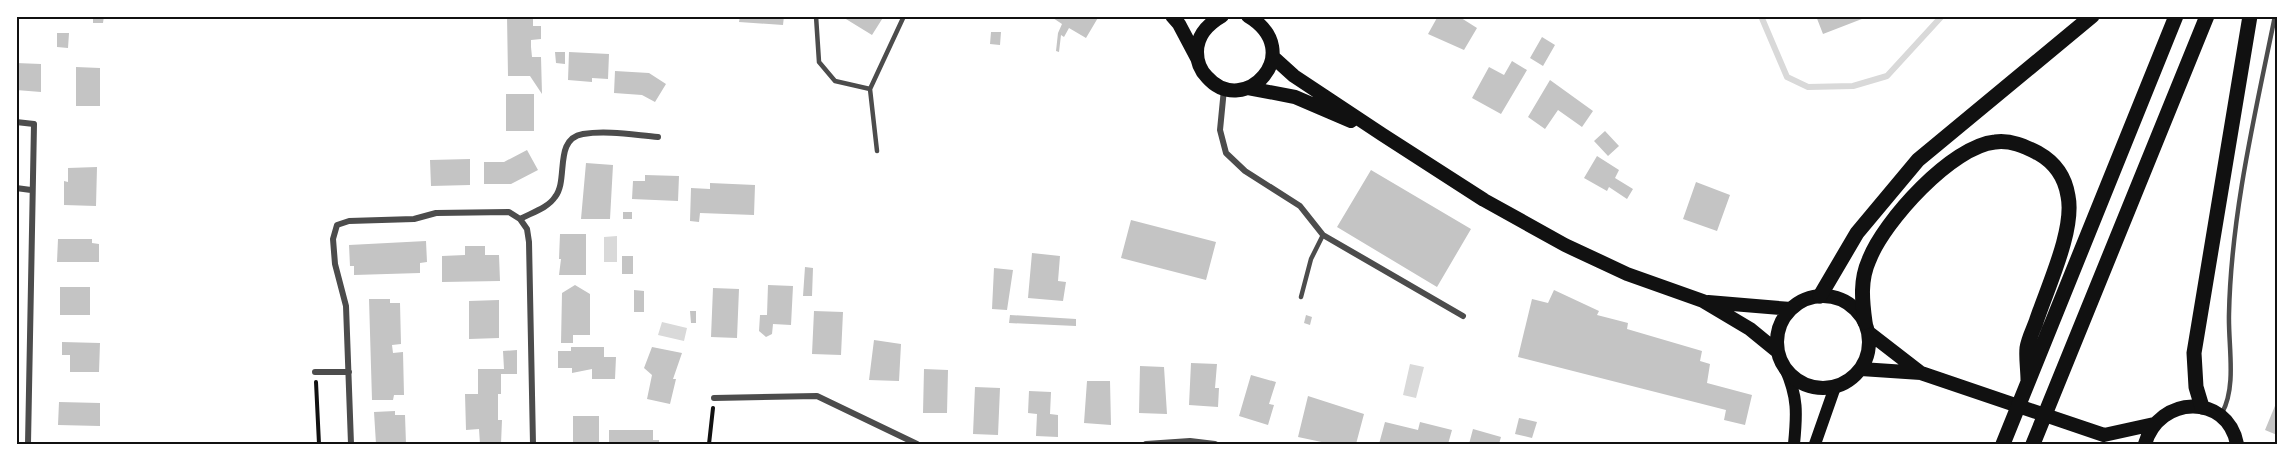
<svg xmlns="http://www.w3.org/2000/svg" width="2294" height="461" font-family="'Sofia Sans Condensed',sans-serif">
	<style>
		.water { fill: #d9d9d9 }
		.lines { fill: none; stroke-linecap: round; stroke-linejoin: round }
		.stream { stroke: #d9d9d9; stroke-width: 6 }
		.building { fill: #c4c4c4 }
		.path { stroke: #111; stroke-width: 4 }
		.service { stroke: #4c4c4c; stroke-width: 4.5 }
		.minor { stroke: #4c4c4c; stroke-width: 6 }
		.secondary { stroke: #111; stroke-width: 12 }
		.primary { stroke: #111; stroke-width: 14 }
		.trunk { stroke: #111; stroke-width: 15 }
		.neatline { fill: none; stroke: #111; stroke-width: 2 }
	</style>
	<rect width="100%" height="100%" fill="#fff"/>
	<!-- water -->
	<path class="water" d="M617,236V262H604V237Z
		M662,322L687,328L684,341L658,335Z
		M1410,364L1424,367L1416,398L1403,395Z"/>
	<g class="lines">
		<!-- stream -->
		<path class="stream" d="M1761,16L1787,77L1808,87L1853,86L1887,76L1942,16"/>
	</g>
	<!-- building -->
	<path class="building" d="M16,16H41L40,19H16Z
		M86,16H104L103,23H93V19Z
		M507,16H533V26H541V39L531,40V47L532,57H541L542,94L530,76H508Z
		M740,16H784L783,25L739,22Z
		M841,16H884L872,35Z
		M1050,16H1099L1086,38L1069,28L1064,37L1061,35L1059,52L1056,51L1058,33L1062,24Z
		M1438,16H1458L1477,28L1464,50L1428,34Z
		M1816,16H1867V17L1823,34Z
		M991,32H1001L1000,45L990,44Z
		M57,33H69L68,48L57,47Z
		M1542,37L1555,45L1543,66L1530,58Z
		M555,52H565V64L556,63Z
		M569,52L609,54L608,79L592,78V82L568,80Z
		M1512,61L1527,70L1501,114L1472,98L1489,67L1504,75Z
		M16,63L41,64V92L16,90Z
		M76,67L100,68V106H76Z
		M615,71L649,73L666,84L655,102L642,95L614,93Z
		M1550,80L1593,111L1582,127L1558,110L1545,129L1528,117Z
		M506,94H534V131H506Z
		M1605,131L1619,146L1608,156L1594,141Z
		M527,150L538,170L511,184H484V162H504Z
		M1597,156L1619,170L1615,178L1633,189L1627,199L1609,187L1607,191L1584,178Z
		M470,159V185L431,186L430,160Z
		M586,163L613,165L610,219H581Z
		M97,167L96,206L64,205V181L68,182V168Z
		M1371,170L1471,229L1437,287L1337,227Z
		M645,175L679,176L678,201L632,199L633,181H645Z
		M1696,182L1730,195L1717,231L1683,219Z
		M710,183L755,185L754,215L700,213L699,222L690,221L691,188L710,189Z
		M623,212H632V219H623Z
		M1131,220L1216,242L1206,280L1121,258Z
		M560,234H586V275H559L561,259H559Z
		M58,239H92V243L99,244V262H57Z
		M426,241L427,262L420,263V273L354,275V266H350L349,245Z
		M465,246H485V255H499L500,281L442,282V256L465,255Z
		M1032,253L1060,256L1058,281L1066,282L1063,301L1028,298Z
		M622,256H633V274H622Z
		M805,267L813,268L812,296H803Z
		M994,268L1013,270L1007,310L992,309Z
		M575,285L590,294V335H573V343H561L562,293Z
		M768,285L793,286L791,325L773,324L772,334L766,337L759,331L760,315H767Z
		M60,287H90V315H60Z
		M713,288L739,289L737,338L711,337Z
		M634,290L644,291V312H634Z
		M1554,290L1599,311L1597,315L1628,323L1627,329L1702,351L1700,361L1710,364L1707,383L1752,395L1745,425L1724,420L1726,410L1518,357L1532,299L1548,303Z
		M369,299H390V303H400L401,344L392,345L393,353L403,352L404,395H394L393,400H372Z
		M499,300V338L469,339V301Z
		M690,311H696V323H691Z
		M814,311L843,312L841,355L812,354Z
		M1010,315L1076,319V326L1009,323Z
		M1306,315L1312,317L1310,325L1304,323Z
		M874,340L901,344L899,381L869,380Z
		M62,342L100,343L99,372H70V355H62Z
		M571,347H604V357H616L615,379H592V369L572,373V368H558V351H571Z
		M652,347L682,353L673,379H676L670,404L647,399L652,375L644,368Z
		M517,350V374H501V394H498V420H502L501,444H480L479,429L466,430L465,394H478V369H504L503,351Z
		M1191,363L1217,364L1215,388H1219L1218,407L1189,405Z
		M1140,366L1164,367L1167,414L1139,413Z
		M924,369L948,370L947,413H923Z
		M1251,375L1276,382L1269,404L1274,405L1268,425L1239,416Z
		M1087,381H1110L1111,425L1084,423Z
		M975,387L1000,388L998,435L973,434Z
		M1029,391L1051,392L1050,414L1058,415V437L1036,436L1037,414L1028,413Z
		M1308,396L1364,414L1356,444H1331L1298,437Z
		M2277,401V435L2265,430Z
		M59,402L100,403V426L58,425Z
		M395,411V415H405L406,444H376L374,412Z
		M573,416H599V444H573Z
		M1519,418L1537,422L1532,438L1515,434Z
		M1385,422L1418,430L1420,422L1452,430L1448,444H1379Z
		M1473,429L1501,437L1499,444H1469Z
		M609,430H653V440H659V444H609Z"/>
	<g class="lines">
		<!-- path -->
		<path class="path" d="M316,382L319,444
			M709,444L713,408"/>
		<!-- service -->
		<path class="service" d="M816,16L819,62L835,81L870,89
			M877,151L870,89L904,16
			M1301,297L1311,259L1323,235
			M2222,413C2237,386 2228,345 2229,314C2231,215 2255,114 2275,16"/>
		<!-- minor -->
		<path class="minor" d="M1224,89L1220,130L1226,153L1245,171L1300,206L1323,235L1463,316
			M16,122L34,124L28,444
			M16,188L31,190
			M520,219C531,213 548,208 555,197C569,180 553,139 583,134C607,130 634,135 658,137
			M315,372H349
			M714,398L817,396L917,444
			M351,444L346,306L335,264L333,239L337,225L349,221L414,219L436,213L509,212L520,219L527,229L529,242L533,444
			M1146,444L1190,441L1215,444"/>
		<!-- secondary -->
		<path class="secondary" d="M1785,368C1798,397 1797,414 1794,444
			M1815,444L1835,387"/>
		<!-- primary -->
		<path class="primary" d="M1172,16L1179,24L1197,58
			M1222,16C1208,24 1197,35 1197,52C1197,61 1200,70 1207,77C1244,119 1308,52 1248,16
			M1273,57L1294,76L1383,135L1484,200L1565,245L1627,274L1703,301L1750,329L1777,351
			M1248,88L1295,97L1351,121
			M1777 342a46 46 0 1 1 92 0a46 46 0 1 1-92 0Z
			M1708,302L1791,309
			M1868,332L1921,373
			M1861,369L1921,373L2104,435L2154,424
			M2145,444C2159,395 2227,393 2237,444"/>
		<!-- trunk -->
		<path class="trunk" d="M1820,296L1857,233L1918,160L2092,16
			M1865,322C1862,300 1860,280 1869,260C1884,221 1952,146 1995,142C2011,140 2024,146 2038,153C2054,162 2065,177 2068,196C2075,230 2047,288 2036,322C2033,330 2028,340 2027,348C2026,358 2028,370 2028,380
			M2202,407L2196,387L2194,353L2250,16
			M2003,444L2176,16
			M2033,444L2207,16"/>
	</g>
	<!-- border -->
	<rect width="2294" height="461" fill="none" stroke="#ffffff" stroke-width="36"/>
	<rect x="18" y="18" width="2258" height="425" class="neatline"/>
</svg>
